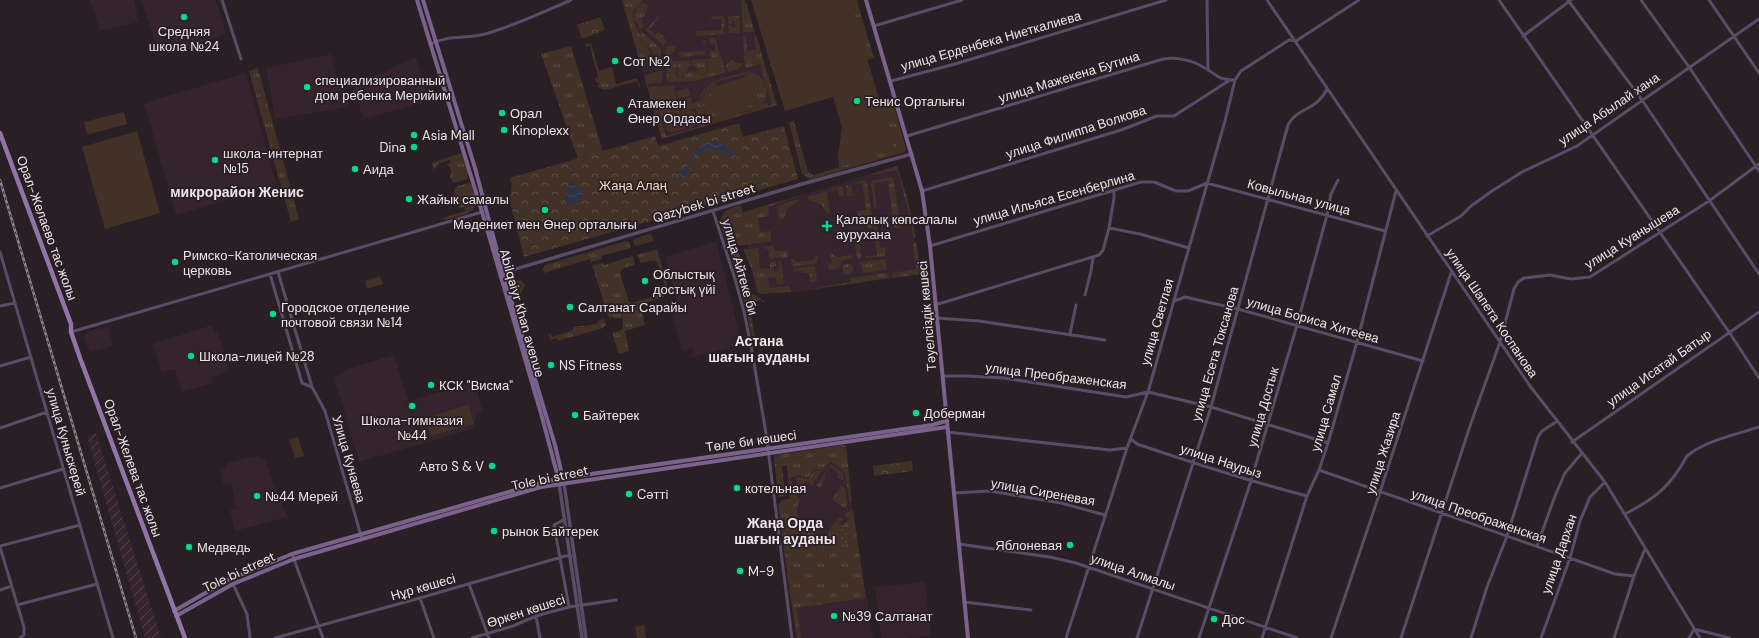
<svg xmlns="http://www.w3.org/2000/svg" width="1759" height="638" font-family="'DM Sans',sans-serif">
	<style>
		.built { fill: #35242d }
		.industrial { fill: url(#industrial-furrows) }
		.grass { fill: url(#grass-tufts) }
		.park { fill: url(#park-crowns) }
		.garden { fill: url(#garden-dots) }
		.pitch { fill: #413127; fill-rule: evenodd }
		.water { fill: url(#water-waves) }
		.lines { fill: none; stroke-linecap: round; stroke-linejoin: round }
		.minor { stroke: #5a4c66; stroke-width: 3 }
		.tertiary { stroke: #5a4c66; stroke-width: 3.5 }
		.secondary { stroke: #7a628c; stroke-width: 4 }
		.primary { stroke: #9274a9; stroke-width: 4.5 }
		.rail-casing { stroke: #90878b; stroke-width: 2.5 }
		.rail { stroke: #291f24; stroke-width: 1; stroke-dasharray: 3; stroke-linecap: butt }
		.poi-dot { fill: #04d98b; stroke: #291f24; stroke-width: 1.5 }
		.labels { text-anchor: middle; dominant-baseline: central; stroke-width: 3.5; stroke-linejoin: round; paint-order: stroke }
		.poi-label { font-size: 13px; fill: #ece4e8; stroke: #291f24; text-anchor: start }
		.street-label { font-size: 13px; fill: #ece4e8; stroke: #291f24 }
		.park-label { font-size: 13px; fill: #fed5bc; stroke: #291f24 }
		.neighbourhood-label { font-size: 14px; font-weight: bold; fill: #ece4e8; stroke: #291f24 }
	</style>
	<defs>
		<pattern id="industrial-furrows" width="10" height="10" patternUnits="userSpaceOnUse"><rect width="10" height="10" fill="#35242d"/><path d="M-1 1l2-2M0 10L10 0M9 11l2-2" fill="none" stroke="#52444b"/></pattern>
		<pattern id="grass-tufts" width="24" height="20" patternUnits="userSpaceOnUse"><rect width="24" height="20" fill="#413127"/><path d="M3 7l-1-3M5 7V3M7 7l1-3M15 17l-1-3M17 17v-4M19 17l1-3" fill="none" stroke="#5d4f46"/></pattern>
		<pattern id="park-crowns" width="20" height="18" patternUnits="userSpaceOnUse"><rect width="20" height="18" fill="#413127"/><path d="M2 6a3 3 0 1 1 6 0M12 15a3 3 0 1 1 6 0" fill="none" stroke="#5d4f46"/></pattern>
		<pattern id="garden-dots" width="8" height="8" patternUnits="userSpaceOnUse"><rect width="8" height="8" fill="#413127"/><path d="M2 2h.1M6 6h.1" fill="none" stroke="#5d4f46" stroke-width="1.8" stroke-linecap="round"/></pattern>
		<pattern id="water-waves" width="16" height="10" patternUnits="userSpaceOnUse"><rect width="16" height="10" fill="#2e3249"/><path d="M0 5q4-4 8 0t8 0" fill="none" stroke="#42465a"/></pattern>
	</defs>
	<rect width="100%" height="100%" fill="#291f24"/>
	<!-- built -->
	<path class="built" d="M90,0H134L139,22L100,31Z
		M141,0H216L226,34L160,56Z
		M622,0H745L777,105L662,139Z
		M331,54L337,78L342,77L349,107L275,119L266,68Z
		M416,57L429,101L364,119L353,90L356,84Z
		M246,73L276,185L176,215L144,103Z
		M897,166L908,201L921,274L810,290L763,294L738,214Z
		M716,241L742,344L691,358L694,347L682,350L672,315L680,313L665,257Z
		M212,325L215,333H218L229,371L211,377L213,383L182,392L175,369L162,372L153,344Z
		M108,327L113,346L92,352L89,351L84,337L88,331Z
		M394,355L408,401L475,382L483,412L478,414L472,429L359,462L334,377L349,368Z
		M254,456L265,460L287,517L235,531L230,510L237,508L231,483L223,484L220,469L226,467L225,464Z
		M845,456L863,583L801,592L788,464Z
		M925,582L931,635L908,638H881L875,587Z
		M867,598L873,638H801L797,608Z"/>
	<!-- industrial -->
	<path class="industrial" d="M96,433L161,638H145L87,436Z"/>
	<!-- grass -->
	<path class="grass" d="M622,0H642C641,5 636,8 633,12C629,20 651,52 654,60L640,62Z
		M741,0H745L755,32H743Z
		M642,3H646L649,7L644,16L641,18L644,26L640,30L661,49V68L657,64L652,51L644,43L638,25L634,19V13Z
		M859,8L874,58L867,60L860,37L774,73L770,64L836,44L851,11Z
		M658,16L659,18L649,30L655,35L659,32L664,37V38L667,41L663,45L646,30Z
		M722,16L725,19L724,34L696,36V31L721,30V19H711V17Z
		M730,16H739L740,33H729L728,25H732V28L735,27V21H732V24H728V17Z
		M754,35H756L777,105L662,139L644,76L662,70V82L657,83L655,82V83L648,84V87L673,86L675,93L670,94L669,90L672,99L671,95L675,93L677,100L657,106L660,116L680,110L681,113L661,119L666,136L701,126L695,108L682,112L681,108L693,105V103L700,101L707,124L772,105L760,64L745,68L743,37L746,36L747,51L756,50Z
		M712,38H715L726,72L696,81L667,82L665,51L668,46H675V51L671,54L672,61H676L677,68L675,74L678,77L683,78L688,72L697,71L699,74L703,75L708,71L707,59L711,58L710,51H715V44L710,43V39Z
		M703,39L706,41L705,55L680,57L679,52L705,51V43L703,42Z
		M591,43L599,71L612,67L616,84L637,78L640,87H639L637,81L605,90L599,88L597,85H599L598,82L596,83L595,78L598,77L590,46L586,47L585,44Z
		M571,46L603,152L579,158L515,200L510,201L512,184L510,178L578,159L541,54Z
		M706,59L707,71L704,74H700L695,66L692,65L691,60Z
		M731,59L736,63H742C742,70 734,70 728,72L726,66Z
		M690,60L691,65L688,67L686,76L679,77L677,73L678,69L677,61Z
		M258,68L299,219L291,222L249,71Z
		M750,74C764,76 772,93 761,104C756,109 727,117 719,118C714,118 709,115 706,111C698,101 704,87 715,83L716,86L709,88L717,115L750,76L745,77L744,75Z
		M892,98L906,149L905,152L812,179L808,178L802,174L789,122L794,121L808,172L814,175L839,167L880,103Z
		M462,153L468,173L467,179L454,183L450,178L451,170L447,164L451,163L450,160L439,163L434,169V173L432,163Z
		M897,166L908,201L916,238L913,237L910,218L897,170L873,175L871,174Z
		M891,177L893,178L901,228H894L888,181L874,183L877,209L874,207L871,181Z
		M864,180L867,182L872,217L858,219L857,211L866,210L862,183L851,184L853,195L847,196L846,186Z
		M468,183L471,184C481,215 471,212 445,220L443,218L465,211L464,207L457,209L461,205L459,198L454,196L455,187Z
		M840,186L843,188L844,196L839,197L838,189L827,191L830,213H827L821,204L808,200V197Z
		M804,194L768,207L769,216L758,218L760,232L771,231V241L728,247C721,224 711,214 740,205L743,212Z
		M798,199V201L786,210L784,219L779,220L777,206Z
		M874,220V225H877L880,248L885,247L886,254L884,256L867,258L865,256L877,255L874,229H868L867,221Z
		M857,232L862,257L859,260L857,258L854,235Z
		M651,234L654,241L635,246L633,241L634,239Z
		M626,241L629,242L631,248L601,256L602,259L591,262L590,259L544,273L543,268L545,265Z
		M916,241L921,274L892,278L893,273L916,269L913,244Z
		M772,246L775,251H787L788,257L770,259L768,249H765L766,247Z
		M758,248L761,250H758L760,269L770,268V262L776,261V266H774V272L779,271L778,261H781L784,284L777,285L776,277L768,278L769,288L789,286L791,292L763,294L758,293L752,270L743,249Z
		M657,249L667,284V287L665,286L657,262L651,261L641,263L637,255Z
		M729,250H736C746,259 740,275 745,286C750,295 759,296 765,302H762L761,300L749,302L756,342H753L746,308Z
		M830,252L836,257L852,255V258L841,261L839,269L829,270L828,264L832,263Z
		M817,254L818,259L816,264L792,266L791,259H795L796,262L813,260Z
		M633,256L635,264L622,269L620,273L629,302L632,303L666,293L663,297L640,305L645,325L625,331L629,351L619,354L612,333L622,330L623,318L615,319L613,317L609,318L592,265L603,263L604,265Z
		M885,259L887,267L886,270L863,273L861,264H858L860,262Z
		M842.5 269a5.5 5.5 0 1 1 11 0a5.5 5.5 0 1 1-11 0Z
		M815,266L817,281L810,282L809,273H802V271L793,272L792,269Z
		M886,273L888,274L889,278L794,292L851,282V278Z
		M521,280L525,285L521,293L515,295L512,282Z
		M604,318L606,325L603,328L558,341L557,338L551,340L549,338V334H551L552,337L573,330L574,327C583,325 590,326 598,323V321Z
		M844,445L846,446L852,503L849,501L845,472L830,461L823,470L814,469L807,478L798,475L790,478V481H792L793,487L791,489H797V497L800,500L797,507L798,521H795V524H800L823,539L838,518H843L839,523L842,526L850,518L844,516L847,512L853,511L866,598L797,608L801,638H797L790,595L778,504L782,500L790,499L787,466H782L785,496L778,497L774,457L776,455Z
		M831,464L843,473L844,479L842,480L837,477L839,474L830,467L824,476L826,477L820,488L816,485Z
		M819,470L822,471L811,486L809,481L805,483L798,484L795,479L799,477L808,479L813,472Z
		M841,486L845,488L847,504L845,508L832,499Z"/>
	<!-- park -->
	<path class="park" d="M600,17L605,30L582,39L577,25Z
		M739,123L743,137L784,126L798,179L524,257L510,201L512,184L510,178L655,136L658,146Z
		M912,461L913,471L874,476L873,466Z"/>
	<!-- garden -->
	<path class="garden" d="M842,530L846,533L847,544L839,545L838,536Z"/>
	<!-- pitch -->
	<path class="pitch" d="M751,0H857L860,13L854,15L894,149L839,167L838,156L842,127L833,97L785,111Z
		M746,72C764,72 773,89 763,104L768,103L769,106L707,124V122L715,119C708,117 703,113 701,106C693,81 730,77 746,72ZM746,74C764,74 774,95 759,106C751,112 736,113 726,116C707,121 693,101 708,87C715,80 737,77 746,74Z
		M750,76L758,103L717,115L709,88Z
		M688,88L691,95L678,99L676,91Z
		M669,90L672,99L656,103L654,94Z
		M691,97L693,105L681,108L679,101Z
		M677,100L680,110L660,116L657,106Z
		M692,110L695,112L698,122L697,125L671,133L667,131L664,122L666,118Z
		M124,112L127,124L87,135L84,122Z
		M137,131L160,213L105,229L82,147Z
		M380,276L383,284L367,289L365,281Z
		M468,405L474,424L431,436L426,418Z
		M298,437L304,456L295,458L289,440Z
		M817,546H822L824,547L825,561H818L816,548Z
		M844,567L846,580L816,584L815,571Z
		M644,625L646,638H637L635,627Z"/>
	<!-- water -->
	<path class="water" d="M715,142L726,145L738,157C730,156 723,152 716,150C700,147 686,160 687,176L680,178L679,174C692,163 693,141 715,142Z
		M572,182L579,187L584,193L578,200L572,194L566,191Z
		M566,192L573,196L580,204H565Z"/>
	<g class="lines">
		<!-- minor -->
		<path class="minor" d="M222,0L241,59
			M1207,0L1208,70
			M1267,0L1530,386L1605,482L1700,638
			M1499,0L1729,332L1759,378
			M1568,0L1642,100L1759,274
			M1641,0L1689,67L1759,171
			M1709,0L1759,73
			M874,26L962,0
			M1523,36L1571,0
			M431,44C447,35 467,39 485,34C514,26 543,12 571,0
			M891,81L955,64L1166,0
			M907,136L1163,59C1176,57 1192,60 1203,67C1217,74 1216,80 1235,80
			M922,191L1121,130L1157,116H1174L1230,80
			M713,211L735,279L744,312L751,346L766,433L792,638
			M1109,228L1114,198V191
			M1427,236L1461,216L1471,206L1492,191L1522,172L1577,146L1759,19
			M930,246L1141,182H1154L1176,191H1188L1207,183L1385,231
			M0,252L113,638
			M278,272L312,387L325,411L362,539
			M270,274L302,383L312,387
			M1085,295L1091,271L1093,258
			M1174,301L1185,297L1238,309L1423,361
			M935,305L1099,255L1103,250L1109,228L1140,234L1189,248
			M0,306L15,303
			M936,318L979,321L1105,340
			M71,332L482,212
			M1070,334L1076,305
			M0,366L31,357
			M943,376H967L1004,378L1126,397L1148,392L1211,407L1328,443
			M0,428L47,412
			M947,432L1110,450L1127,448
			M1131,439L1137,444C1193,463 1249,481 1307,496
			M1572,442L1759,312
			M1319,470L1615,574L1634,576
			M0,488L63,469
			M954,493L990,491L1061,503L1105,515
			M1625,514C1656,498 1670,487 1687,456C1707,440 1735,435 1759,427
			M565,519L554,525L569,607
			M959,544L1050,557L1076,563L1297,638
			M0,546L80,525
			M1537,546L1555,496L1565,473L1582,453
			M0,547L24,627V635L20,638
			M292,554L323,638
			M233,584L247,614L250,638
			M469,584L489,638
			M0,590L12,586
			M420,598L434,638
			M964,602L1031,610
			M17,605L97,584
			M536,616L540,638
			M275,638L420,598L565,556H571
			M472,638L513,626L536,616L569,607L616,600
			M1066,638L1127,448L1148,392L1225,121L1235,80L1241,71L1289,40L1296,41L1359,0
			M1137,638L1211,407L1288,125C1297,107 1317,111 1327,89
			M1199,638L1251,481L1297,325L1327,215L1331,194L1338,180
			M1262,638L1307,496L1319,470L1328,443L1357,342L1396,191
			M1331,638L1380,492L1451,273
			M1401,638L1470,426L1500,342L1514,289L1518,282L1524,278L1550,275L1571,279L1590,277L1709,201L1759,164
			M1471,638L1487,587L1507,536L1538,437L1542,431L1556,422
			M1541,638L1570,558L1580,521L1590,497L1605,482
			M1614,638L1634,576L1645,549
			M1689,638L1694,629L1730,638"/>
		<!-- tertiary -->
		<path class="tertiary" d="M502,273L802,184L912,154
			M559,483L582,638
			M564,483L586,638"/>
		<!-- secondary -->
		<path class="secondary" d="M417,0L482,212L542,417L559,481
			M423,0L475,168L503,273L555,445L563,479
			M866,0L922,191L930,246L968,638
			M174,611L228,580L292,554L540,483L563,478L932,425L946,421
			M176,616L233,584L294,559L541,487L947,427"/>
		<!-- primary -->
		<path class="primary" d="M0,133L71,324V332L80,358L185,638"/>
		<!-- rail casing -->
		<g class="rail-casing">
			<path id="rail" d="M0,180L136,638"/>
		</g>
		<!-- rail -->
		<use href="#rail" class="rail"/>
	</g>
	<!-- markers -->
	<g class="poi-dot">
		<circle cx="184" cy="17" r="4"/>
		<circle cx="615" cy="61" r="4"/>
		<circle cx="307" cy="87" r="4"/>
		<circle cx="857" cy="101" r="4"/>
		<circle cx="620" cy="110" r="4"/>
		<circle cx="502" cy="113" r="4"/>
		<circle cx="504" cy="130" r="4"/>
		<circle cx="414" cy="135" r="4"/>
		<circle cx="414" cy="147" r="4"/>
		<circle cx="215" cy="160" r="4"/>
		<circle cx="355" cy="169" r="4"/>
		<circle cx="409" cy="199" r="4"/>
		<circle cx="545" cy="210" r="4"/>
		<path d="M825 220h4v4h4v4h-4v4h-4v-4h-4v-4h4z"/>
		<circle cx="175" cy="262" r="4"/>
		<circle cx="645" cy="281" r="4"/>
		<circle cx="570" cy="307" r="4"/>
		<circle cx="273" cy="314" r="4"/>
		<circle cx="191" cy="356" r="4"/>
		<circle cx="551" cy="365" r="4"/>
		<circle cx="431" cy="385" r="4"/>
		<circle cx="412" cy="406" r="4"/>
		<circle cx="916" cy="413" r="4"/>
		<circle cx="575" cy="415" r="4"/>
		<circle cx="492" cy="466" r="4"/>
		<circle cx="737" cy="488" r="4"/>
		<circle cx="629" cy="494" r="4"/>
		<circle cx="257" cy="496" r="4"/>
		<circle cx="494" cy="531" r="4"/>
		<circle cx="1070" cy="545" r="4"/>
		<circle cx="189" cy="547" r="4"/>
		<circle cx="740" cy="571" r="4"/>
		<circle cx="834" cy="616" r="4"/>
		<circle cx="1214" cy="619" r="4"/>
	</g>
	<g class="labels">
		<!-- poi labels -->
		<g class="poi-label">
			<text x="184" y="31" text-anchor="middle">Средняя<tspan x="184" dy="15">школа №24</tspan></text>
			<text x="623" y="61">Сот №2</text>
			<text x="315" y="80">специализированный<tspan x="315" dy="15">дом ребенка Мерийим</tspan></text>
			<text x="865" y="101">Тенис Орталығы</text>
			<text x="628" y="103">Атамекен<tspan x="628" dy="15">Өнер Ордасы</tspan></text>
			<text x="510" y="113">Орал</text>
			<text x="512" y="130">Kinoplexx</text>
			<text x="422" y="135">Asia Mall</text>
			<text x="406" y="147" text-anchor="end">Dina</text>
			<text x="223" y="153">школа-интернат<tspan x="223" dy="15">№15</tspan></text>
			<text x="363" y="169">Аида</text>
			<text x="417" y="199">Жайык самалы</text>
			<text x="836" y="219">Қалалық көпсалалы<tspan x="836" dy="15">аурухана</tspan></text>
			<text x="545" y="224" text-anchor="middle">Мәдениет мен Өнер орталығы</text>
			<text x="183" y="255">Римско-Католическая<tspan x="183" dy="15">церковь</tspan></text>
			<text x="653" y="274">Облыстық<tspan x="653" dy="15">достық үйі</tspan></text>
			<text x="281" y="307">Городское отделение<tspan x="281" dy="15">почтовой связи №14</tspan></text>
			<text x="578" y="307">Салтанат Сарайы</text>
			<text x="199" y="356">Школа-лицей №28</text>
			<text x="559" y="365">NS Fitness</text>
			<text x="439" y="385">КСК "Висма"</text>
			<text x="924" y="413">Доберман</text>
			<text x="583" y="415">Байтерек</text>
			<text x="412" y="420" text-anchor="middle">Школа-гимназия<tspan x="412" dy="15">№44</tspan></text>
			<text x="484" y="466" text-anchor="end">Авто S &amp; V</text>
			<text x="745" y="488">котельная</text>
			<text x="637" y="494">Cәтті</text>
			<text x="265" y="496">№44 Мерей</text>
			<text x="502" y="531">рынок Байтерек</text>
			<text x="1062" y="545" text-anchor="end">Яблоневая</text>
			<text x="197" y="547">Медведь</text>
			<text x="748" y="571">M-9</text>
			<text x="842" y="616">№39 Салтанат</text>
			<text x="1222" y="619">Дос</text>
		</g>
		<!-- street labels -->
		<g class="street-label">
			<text transform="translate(991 41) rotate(-16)">улица Ерденбека Ниеткалиева</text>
			<text transform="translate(1069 77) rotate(-17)">улица Мажекена Бутина</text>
			<text transform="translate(1609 109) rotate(-34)">улица Абылай хана</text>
			<text transform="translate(1076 132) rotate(-18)">улица Филиппа Волкова</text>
			<text transform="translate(1299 197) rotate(15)">Ковыльная улица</text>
			<text transform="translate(1054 198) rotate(-16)">улица Ильяса Есенберлина</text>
			<text transform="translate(704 203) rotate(-17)">Qazybek bi street</text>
			<text transform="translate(47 228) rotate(70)">Орал-Желаево тас жолы</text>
			<text transform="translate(1632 237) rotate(-32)">улица Куанышева</text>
			<text transform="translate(740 267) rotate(74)">улица Айтеке би</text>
			<text transform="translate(522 313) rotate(74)">Abilqaiyr Khan avenue</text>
			<text transform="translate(1492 313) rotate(56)">улица Шапета Коспанова</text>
			<text transform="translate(927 316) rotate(-95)">Тәуелсіздік көшесі</text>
			<text transform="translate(1313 320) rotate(16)">улица Бориса Хитеева</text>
			<text transform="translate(1157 322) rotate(-74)">улица Светлая</text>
			<text transform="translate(1215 354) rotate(-74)">улица Есета Токсанова</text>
			<text transform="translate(1659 368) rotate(-35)">улица Исатай Батыр</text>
			<text transform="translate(1056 376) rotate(7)">улица Преображенская</text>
			<text transform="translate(1263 407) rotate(-74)">улица Достык</text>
			<text transform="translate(1326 413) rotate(-74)">улица Самал</text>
			<text transform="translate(751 441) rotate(-8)">Төле би көшесі</text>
			<text transform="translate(66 442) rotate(74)">улица Куныскерей</text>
			<text transform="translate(1383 453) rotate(-72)">улица Жазира</text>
			<text transform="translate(349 459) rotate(74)">Улица Кунаева</text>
			<text transform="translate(1221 461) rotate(18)">улица Наурыз</text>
			<text transform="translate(133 468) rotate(70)">Орал-Желева тас жолы</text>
			<text transform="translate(550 478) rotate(-12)">Tole bi street</text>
			<text transform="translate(1043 492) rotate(10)">улица Сиреневая</text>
			<text transform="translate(1479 516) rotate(19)">улица Преображенская</text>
			<text transform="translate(1559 554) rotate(-71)">улица Дархан</text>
			<text transform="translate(239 572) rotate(-25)">Tole bi street</text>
			<text transform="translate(1133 572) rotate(19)">улица Алмалы</text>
			<text transform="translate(423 587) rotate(-16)">Нұр көшесі</text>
			<text transform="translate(526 611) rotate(-18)">Өркен көшесі</text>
		</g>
		<!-- park labels -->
		<g class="park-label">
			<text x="633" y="185">Жаңа Алаң</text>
		</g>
		<!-- neighbourhood labels -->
		<g class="neighbourhood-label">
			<text x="237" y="192">микрорайон Женис</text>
			<text x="759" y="341">Астана<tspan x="759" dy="16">шағын ауданы</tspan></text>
			<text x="785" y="523">Жаңа Орда<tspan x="785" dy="16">шағын ауданы</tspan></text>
		</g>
	</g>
</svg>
